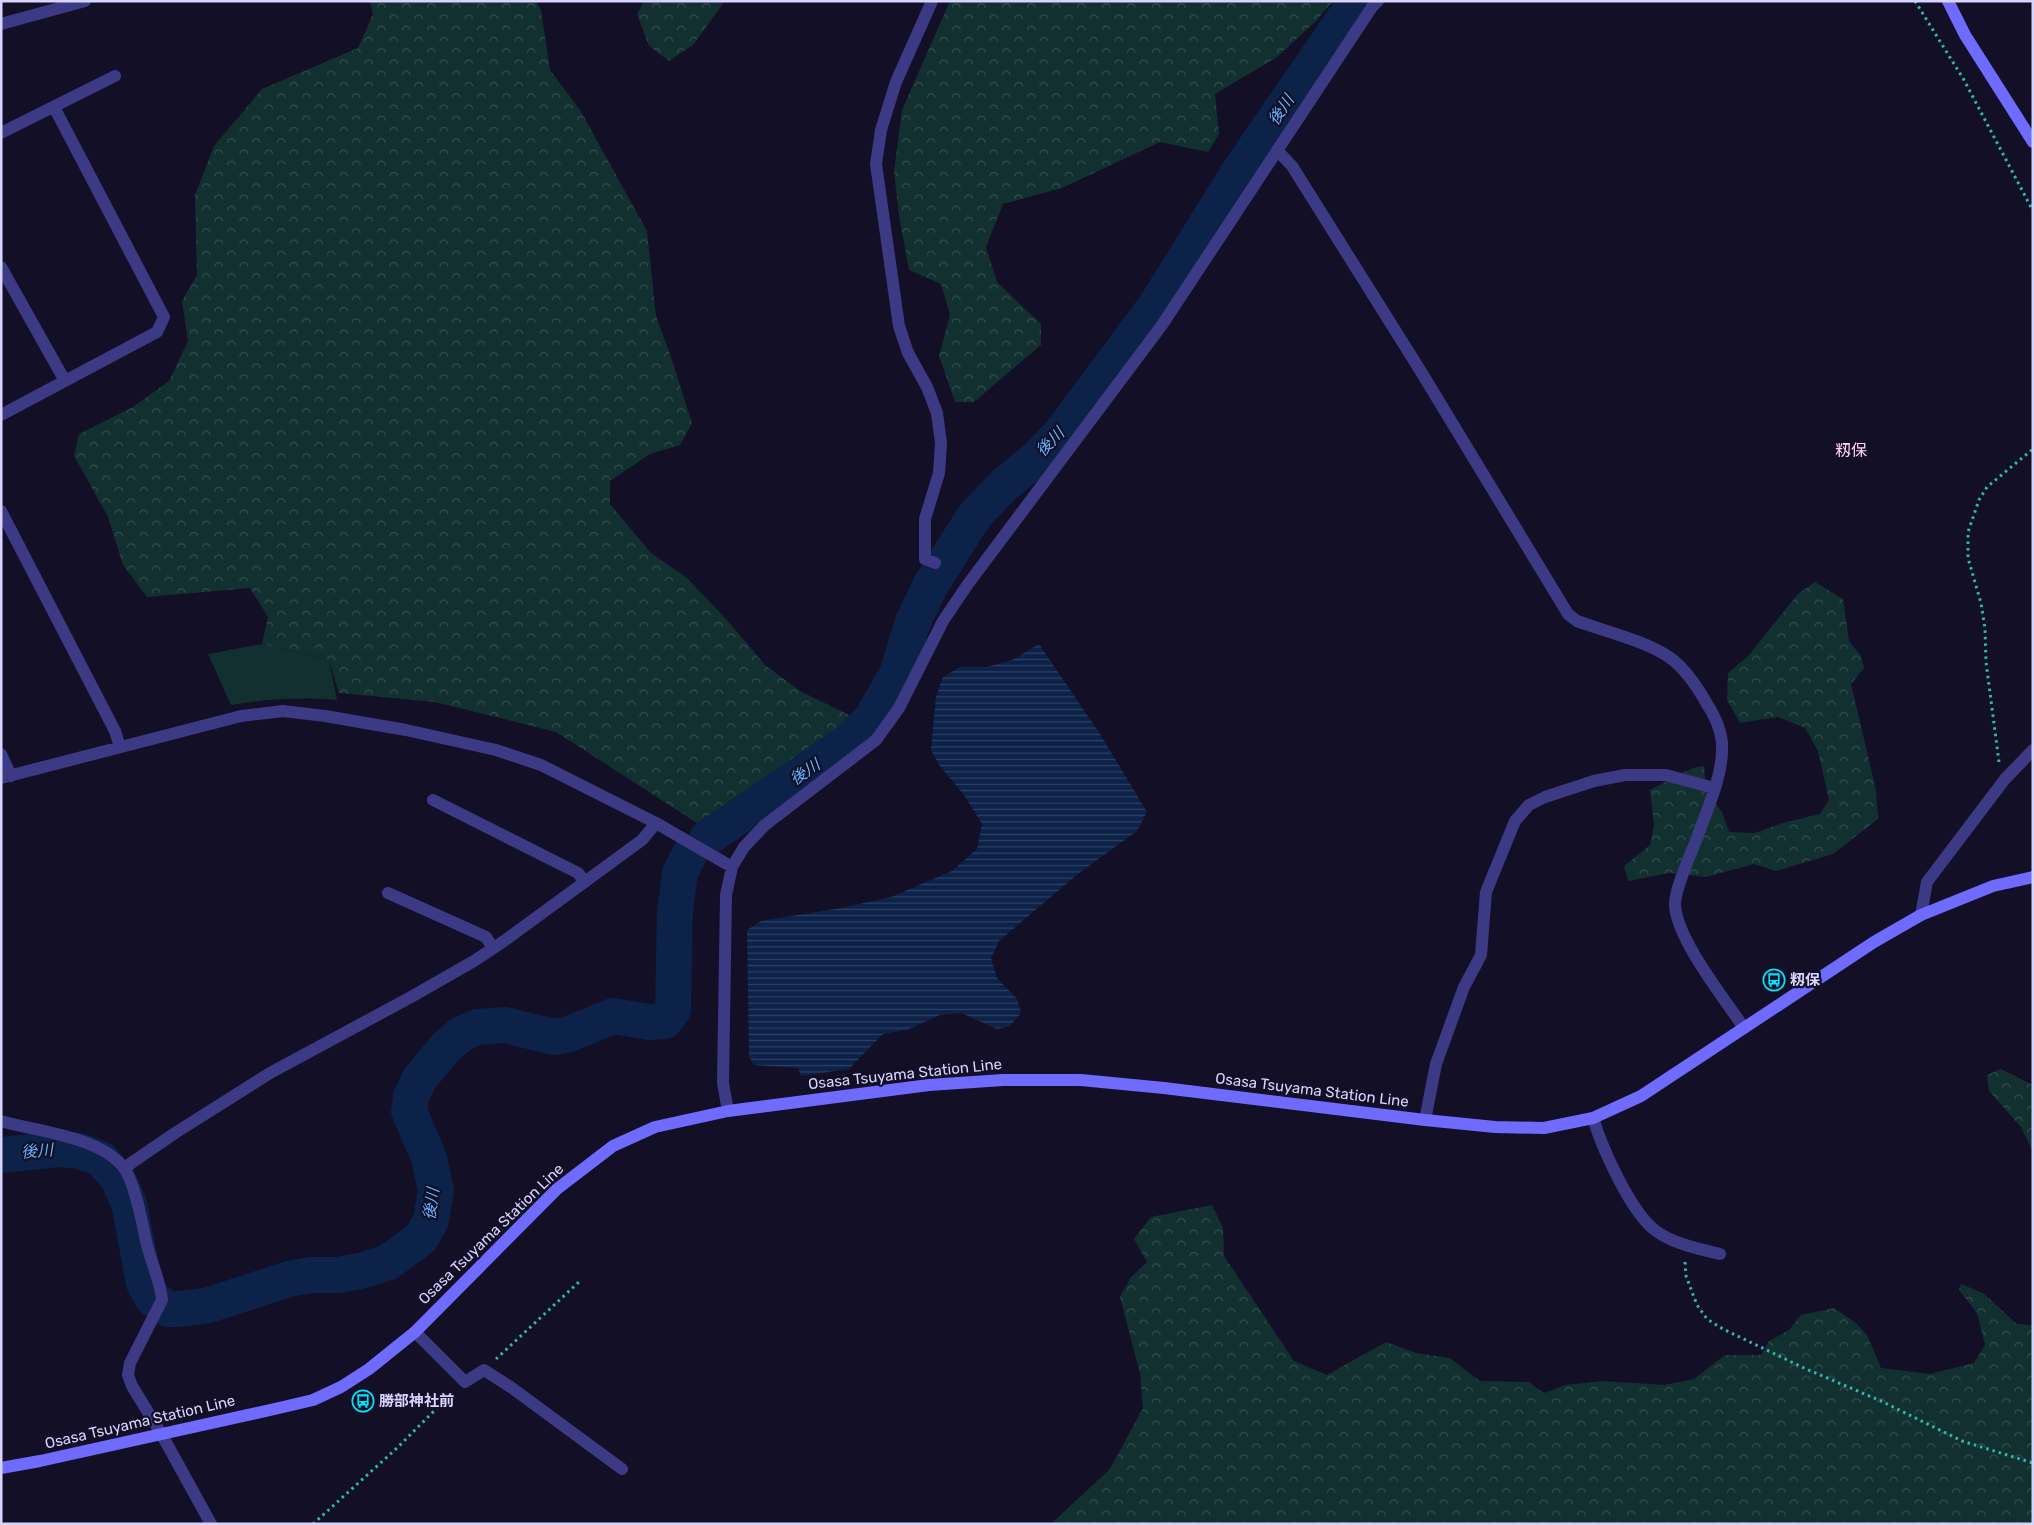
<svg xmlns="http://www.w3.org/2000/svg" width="2034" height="1525" font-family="Rubik,'Noto Sans JP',sans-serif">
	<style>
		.green { fill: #12302f }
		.forest { fill: url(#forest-crowns) }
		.water { fill: url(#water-rules) }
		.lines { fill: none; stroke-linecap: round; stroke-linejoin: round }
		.river { stroke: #0c2248; stroke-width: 36 }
		.path { stroke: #2fb8b0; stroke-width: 3; stroke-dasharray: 2.5 4; stroke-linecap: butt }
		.street { stroke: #3d3a85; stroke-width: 12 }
		.secondary { stroke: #6f6bff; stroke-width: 12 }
		.labels { text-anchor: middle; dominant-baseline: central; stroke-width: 4.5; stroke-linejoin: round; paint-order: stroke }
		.poi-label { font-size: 15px; font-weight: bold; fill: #d9d4ff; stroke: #130f26; text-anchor: start }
		.street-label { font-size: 15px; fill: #d9d4ff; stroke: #130f26 }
		.water-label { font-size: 16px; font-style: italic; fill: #62b6ff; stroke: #130f26 }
		.neighbourhood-label { font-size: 16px; fill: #ffd6f0; stroke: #130f26 }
	</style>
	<defs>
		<pattern id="forest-crowns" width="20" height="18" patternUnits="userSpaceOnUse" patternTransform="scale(1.25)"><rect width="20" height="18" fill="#12302f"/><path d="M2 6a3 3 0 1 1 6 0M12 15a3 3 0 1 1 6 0" fill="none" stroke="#344d4e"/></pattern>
		<pattern id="water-rules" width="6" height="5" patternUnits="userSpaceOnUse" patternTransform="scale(1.25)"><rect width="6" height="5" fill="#0c2248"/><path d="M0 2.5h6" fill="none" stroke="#2f4163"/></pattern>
	</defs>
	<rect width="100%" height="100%" fill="#130f26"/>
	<!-- green -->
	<path class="green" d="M262,644L329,660L337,700C299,697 268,699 231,705L208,654Z"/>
	<!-- forest -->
	<path class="forest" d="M370,1H536L541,10L550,70L580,110L647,231L656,316L672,360L692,423L680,445L650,454L610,481V504L651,553L687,578L726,619L765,665L800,691L853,717L845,737L798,770L722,818L697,823L556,732L435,702L339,693L329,660L262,644L268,617L250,588L147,597L123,565L108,517L74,456L79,434L133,407L169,381L188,341L182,301L197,275L195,195L214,146L262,89L358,48L373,14Z
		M644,1H725L693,45L669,61L649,46L637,14Z
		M950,1H1333L1316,21L1276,58L1215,94L1219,134L1208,152L1160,142L1062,188L1003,204L986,247L997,282L1041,324V345L974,402H955L939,356L950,315L941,284L909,270L899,216L894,171L902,110Z
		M1815,582L1843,599L1849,641L1861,656L1864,668L1851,684L1876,790L1878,819L1833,854L1776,871L1754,864L1706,877L1669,873L1628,881L1624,866L1650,845L1654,825L1650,790C1665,783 1690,766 1704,766L1706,791L1722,812L1729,832L1755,833L1782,823L1820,814L1829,800L1818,751L1805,728L1778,717L1740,723L1727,700L1728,673L1748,656L1798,594Z
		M2001,1069L2033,1085V1152L2021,1127L1989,1091L1987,1075Z
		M1212,1205L1223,1228L1224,1256L1294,1361L1327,1375L1386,1342L1416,1353L1450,1358L1480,1381L1529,1382L1544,1393L1566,1385L1602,1381L1665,1385L1694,1379L1725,1355H1761L1769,1341L1789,1330L1801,1315L1834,1308L1856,1323L1867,1335L1881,1368L1930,1374L1974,1363L1985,1345L1977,1313L1959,1290L1961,1284L1983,1293L2017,1324L2031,1325L2033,1324V1524H1051L1110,1469L1143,1408L1140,1374L1120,1297L1131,1277L1147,1262L1134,1239L1151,1217Z"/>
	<!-- water -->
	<path class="water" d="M1039,644L1100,734L1147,812L1137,831L1078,874L999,941L991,958L997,978L1017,999L1021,1013L1010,1026L997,1029L961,1013L940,1015L907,1030L883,1034L849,1069L801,1076L798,1068L754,1065L749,1056L747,930L761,921L841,908L891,897L952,871L977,849L982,824L964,795L939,765L931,750L936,697L943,677L960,667H987L1012,660Z"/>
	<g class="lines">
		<!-- river -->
		<path class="river" d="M707,838L847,743L872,718L897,674L913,622L930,586L975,515L1004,485L1037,458L1061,433L1156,305L1238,173L1356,1
			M1,1155L58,1149L80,1151L101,1159L117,1177L129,1203L144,1283L152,1298L168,1309H180L209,1305L289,1279L311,1275H339L364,1270L389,1262L421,1238L431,1220L436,1190L429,1158L409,1111L411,1097L420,1078L446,1047L460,1035L477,1027L505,1025L554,1037L569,1034L613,1016L649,1022L665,1021L673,1010L675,911L680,873L689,855"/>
		<!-- path -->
		<path class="path" d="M1915,1L1964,80L2033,211
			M1999,762L1986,662L1985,629L1981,603L1968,558V532L1979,500L1987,487L2033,449
			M1685,1262L1686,1276L1697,1305L1707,1319L1723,1329L1804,1368L1881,1401L1962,1441L2033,1463
			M496,1359L580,1281
			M313,1524L397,1448L453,1392"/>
		<!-- street -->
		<path class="street" d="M932,1L896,82L881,130L876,164L899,326L908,353L927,387L937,413L941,443L939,473L925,519V559L935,563
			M1,24L85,1
			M1,133L115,76
			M1277,150L1292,166L1420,370L1568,614L1577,621C1604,631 1646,641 1669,657C1685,668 1698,688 1707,704C1716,718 1723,733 1722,750C1722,778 1706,812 1697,838C1691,854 1674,890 1675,906C1678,941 1724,998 1744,1028
			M1,267L65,381
			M1,415L157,332L164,317L54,107
			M1,511L115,731L120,747
			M1,754L11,776
			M1,778L241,716L283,711L325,716L406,730L496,750L541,765L656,823L732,867
			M433,800L578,873L585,882
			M388,893L486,937L493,948
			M1921,915L1927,882L2005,779L2033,750
			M728,1111L723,1083L726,895L732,867L744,847L765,825L876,740L899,708L943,621L968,584L1162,325L1372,7L1378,1
			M1593,1118C1602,1148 1631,1213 1656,1231C1674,1244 1699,1249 1720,1254
			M1425,1120L1436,1064L1464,987L1481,955L1486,892L1515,821L1529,805L1545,797L1594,781L1625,775H1666L1714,788
			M1,1121C38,1132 100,1136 124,1168C135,1183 142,1222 146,1241C150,1259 161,1283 162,1300L130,1363L128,1375L132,1386L162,1435L211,1524
			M124,1168L175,1133L270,1073L411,997L474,961L504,941L642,840L656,823
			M415,1332L465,1382L484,1370L512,1388L622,1469"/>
		<!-- secondary -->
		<path class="secondary" d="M1948,1L1965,35L2033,142
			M1,1468L40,1461L279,1408L313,1400L341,1387L369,1369L415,1332L557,1189L613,1146L655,1127L728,1111L929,1085L1003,1080H1081L1164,1088L1425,1120L1495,1127L1544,1128L1593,1118L1641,1096L1874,942L1921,915L1993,886L2033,877"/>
	</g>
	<!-- icons -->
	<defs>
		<g id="bus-ring" transform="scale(1.125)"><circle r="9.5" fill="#130f26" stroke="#00e5ff" stroke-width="1.5"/><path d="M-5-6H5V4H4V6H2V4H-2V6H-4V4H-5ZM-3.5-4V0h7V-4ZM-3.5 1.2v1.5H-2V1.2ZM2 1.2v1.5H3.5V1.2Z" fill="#00e5ff"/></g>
	</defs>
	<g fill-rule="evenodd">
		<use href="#bus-ring" x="1774" y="980"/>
		<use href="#bus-ring" x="363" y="1401"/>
	</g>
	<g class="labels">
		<!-- poi labels -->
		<g class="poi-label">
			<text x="1790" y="980">籾保</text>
			<text x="379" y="1401">勝部神社前</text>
		</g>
		<!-- street labels -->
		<g class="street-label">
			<text transform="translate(905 1074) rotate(-6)">Osasa Tsuyama Station Line</text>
			<text transform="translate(1312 1090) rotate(7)">Osasa Tsuyama Station Line</text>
			<text transform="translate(491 1234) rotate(-44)">Osasa Tsuyama Station Line</text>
			<text transform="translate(140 1422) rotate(-13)">Osasa Tsuyama Station Line</text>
		</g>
		<!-- water labels -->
		<g class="water-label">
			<text transform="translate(1281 110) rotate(-56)">後川</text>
			<text transform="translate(1050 442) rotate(-46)">後川</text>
			<text transform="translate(805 772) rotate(-34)">後川</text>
			<text transform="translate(37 1151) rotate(-5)">後川</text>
			<text transform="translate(431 1204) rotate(-82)">後川</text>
		</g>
		<!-- neighbourhood labels -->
		<g class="neighbourhood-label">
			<text x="1851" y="450">籾保</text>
		</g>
	</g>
	<!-- border -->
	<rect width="2034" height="1525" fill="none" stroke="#d9d4ff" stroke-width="5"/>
</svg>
